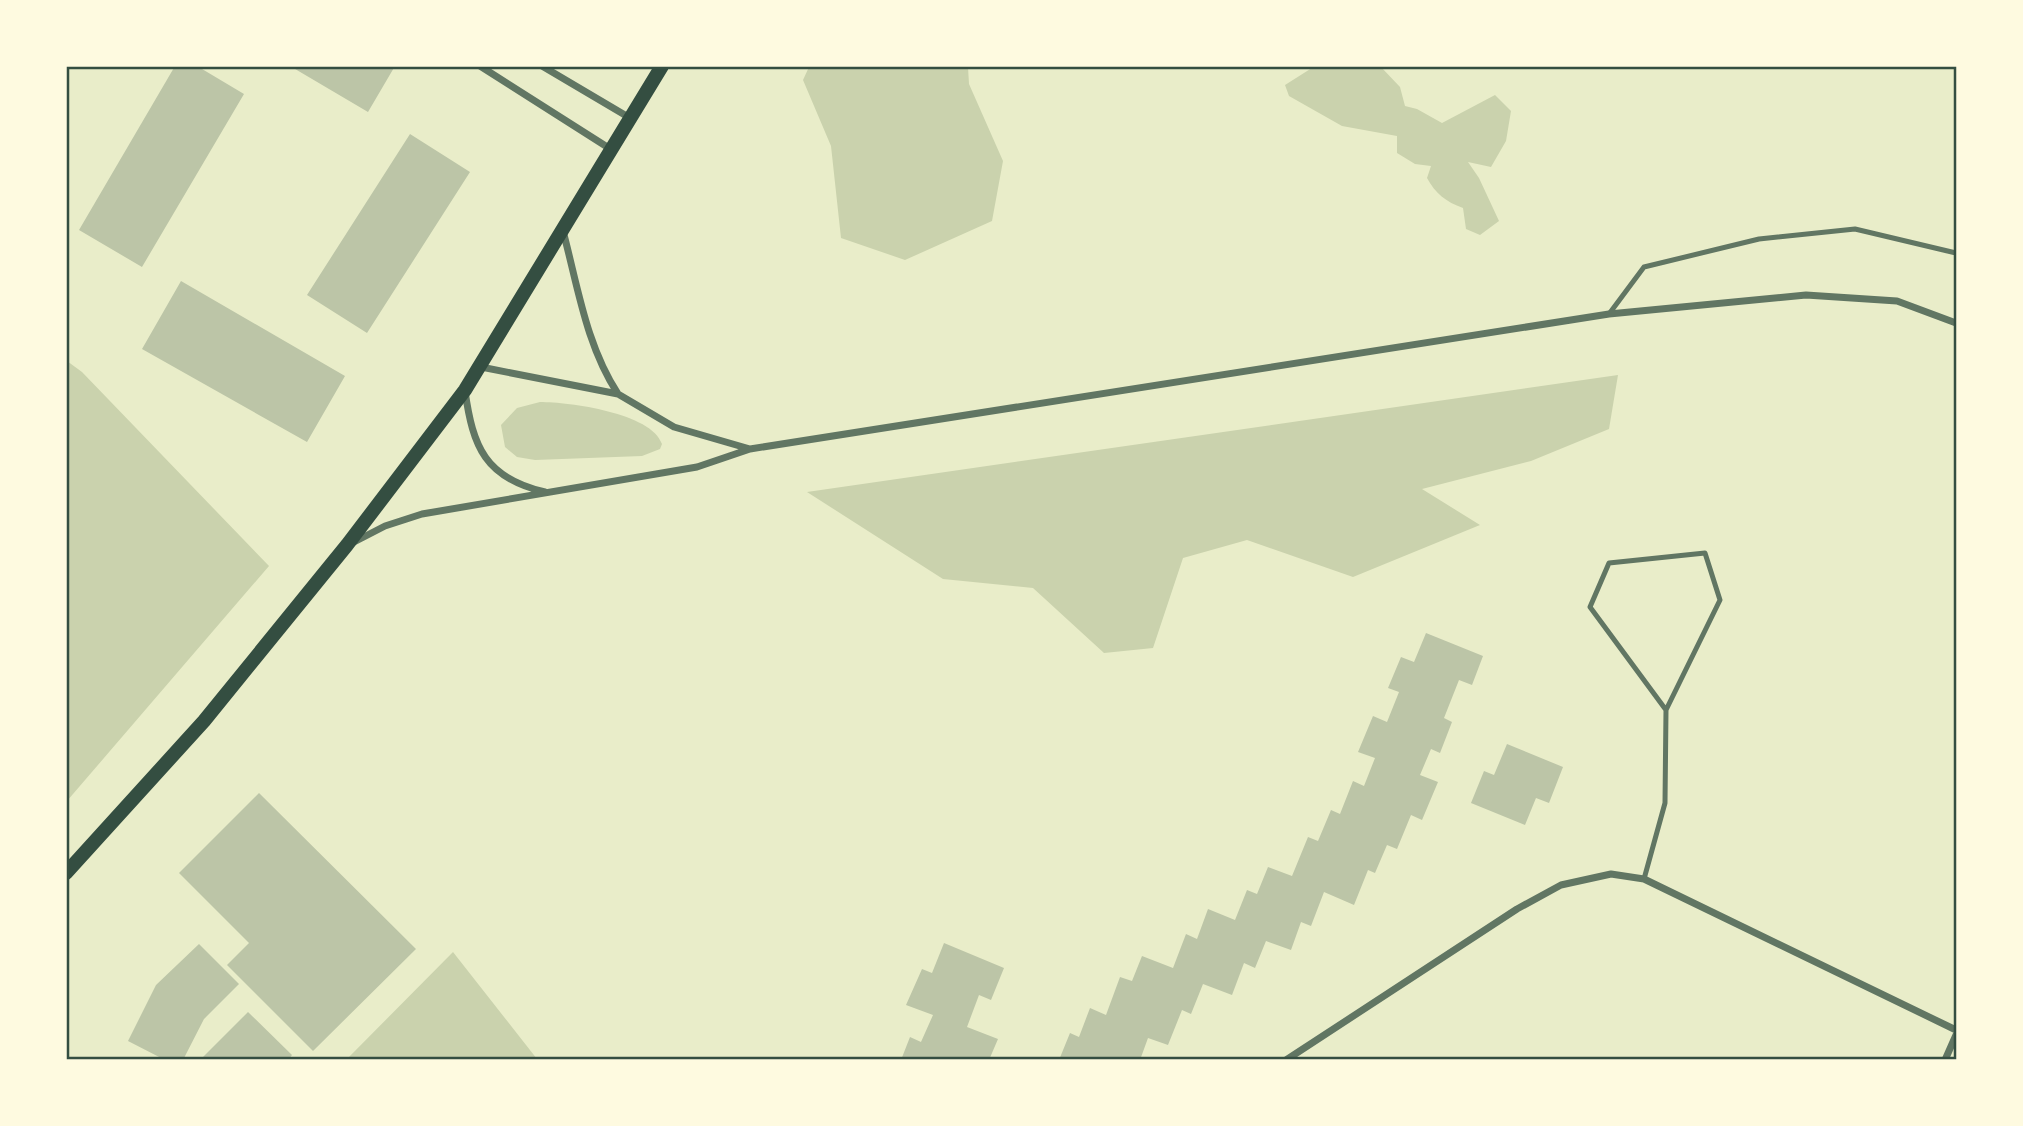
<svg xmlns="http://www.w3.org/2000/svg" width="2023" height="1126" font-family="'Work Sans',sans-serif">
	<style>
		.green { fill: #cad2ad }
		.building { fill: #bcc5a7 }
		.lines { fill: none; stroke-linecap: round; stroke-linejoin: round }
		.service { stroke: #617663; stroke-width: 5 }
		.minor { stroke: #617663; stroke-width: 7 }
		.secondary { stroke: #344e41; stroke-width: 14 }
		.neatline { fill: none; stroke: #344e41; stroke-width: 2.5 }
	</style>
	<rect width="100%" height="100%" fill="#e9edc9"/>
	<!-- green -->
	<path class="green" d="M1315,66L1381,67L1400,87L1405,106L1417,109L1442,123L1495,95L1511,111L1506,141L1491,167L1468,162L1479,178L1499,221L1480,235L1466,229L1463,208C1446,202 1435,193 1427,178L1431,166L1415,164L1397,153V136L1342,126L1289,96L1285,85Z
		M809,67H968L969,84L1003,161L992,221L905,260L841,238L831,146L803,80Z
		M67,361L82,372L269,566L67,801Z
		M1618,375L1609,429L1531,461L1422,489L1480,525L1353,577L1247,540L1183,558L1153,648L1104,653L1033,588L943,579L807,492Z
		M540,402C569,402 652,413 662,444L660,449L642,456L535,460L517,457L505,447L501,425L517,408Z
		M453,952L537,1059H347Z"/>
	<!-- building -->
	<path class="building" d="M175,66H197L244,94L142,267L79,230Z
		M290,66H395L368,112Z
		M410,134L470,172L367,333L307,295Z
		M181,281L345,376L307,442L142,349Z
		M1426,633L1483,656L1472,685L1459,680L1444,718L1452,722L1440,753L1431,749L1420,775L1438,782L1422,820L1411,815L1397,849L1387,845L1375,873L1368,870L1354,905L1324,892L1311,926L1301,922L1291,950L1266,941L1255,968L1244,963L1232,995L1203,984L1191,1014L1182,1010L1168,1045L1148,1038L1140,1060H1059L1070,1033L1079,1037L1090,1008L1106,1015L1120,977L1132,981L1142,956L1173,968L1186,934L1197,939L1208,909L1235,920L1247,890L1257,894L1268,867L1292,876L1308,837L1318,841L1331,810L1340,814L1353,781L1364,786L1375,758L1358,752L1373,716L1387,722L1399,692L1388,688L1401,657L1414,662Z
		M1507,744L1563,767L1549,803L1536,798L1525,825L1471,803L1484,771L1494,775Z
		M259,793L416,949L313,1051L227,965L249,943L179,873Z
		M944,943L1004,968L991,1000L979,995L967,1027L998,1039L989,1060H901L910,1037L921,1042L933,1015L906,1005L922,969L932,973Z
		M199,944L239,984L204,1019L183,1060H165L128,1041L156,985Z
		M248,1012L292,1055L288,1060H200Z"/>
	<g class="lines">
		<!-- service -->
		<path class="service" d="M1609,314L1644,267L1759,239L1855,229L1956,253
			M1644,879L1665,803L1666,710L1720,600L1705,553L1609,563L1590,607L1666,710"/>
		<!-- minor -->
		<path class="minor" d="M480,66L612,150
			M542,66L630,118
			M563,231C578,287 586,345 618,394
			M481,367L618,394L674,427L750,449
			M465,391C473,447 485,478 545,492
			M354,542L385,526L422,514L697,467L750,449L1609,314L1806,295L1897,301L1956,323
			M1286,1060L1517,909L1561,885L1611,874L1644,879L1956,1030
			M1945,1060L1956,1035"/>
		<!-- secondary -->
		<path class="secondary" d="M66,873L204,721L347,545L465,390L662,66"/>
	</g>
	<!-- border -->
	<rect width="2023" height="1126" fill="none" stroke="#fefae0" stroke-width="136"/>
	<rect x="68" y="68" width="1887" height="990" class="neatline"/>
</svg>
